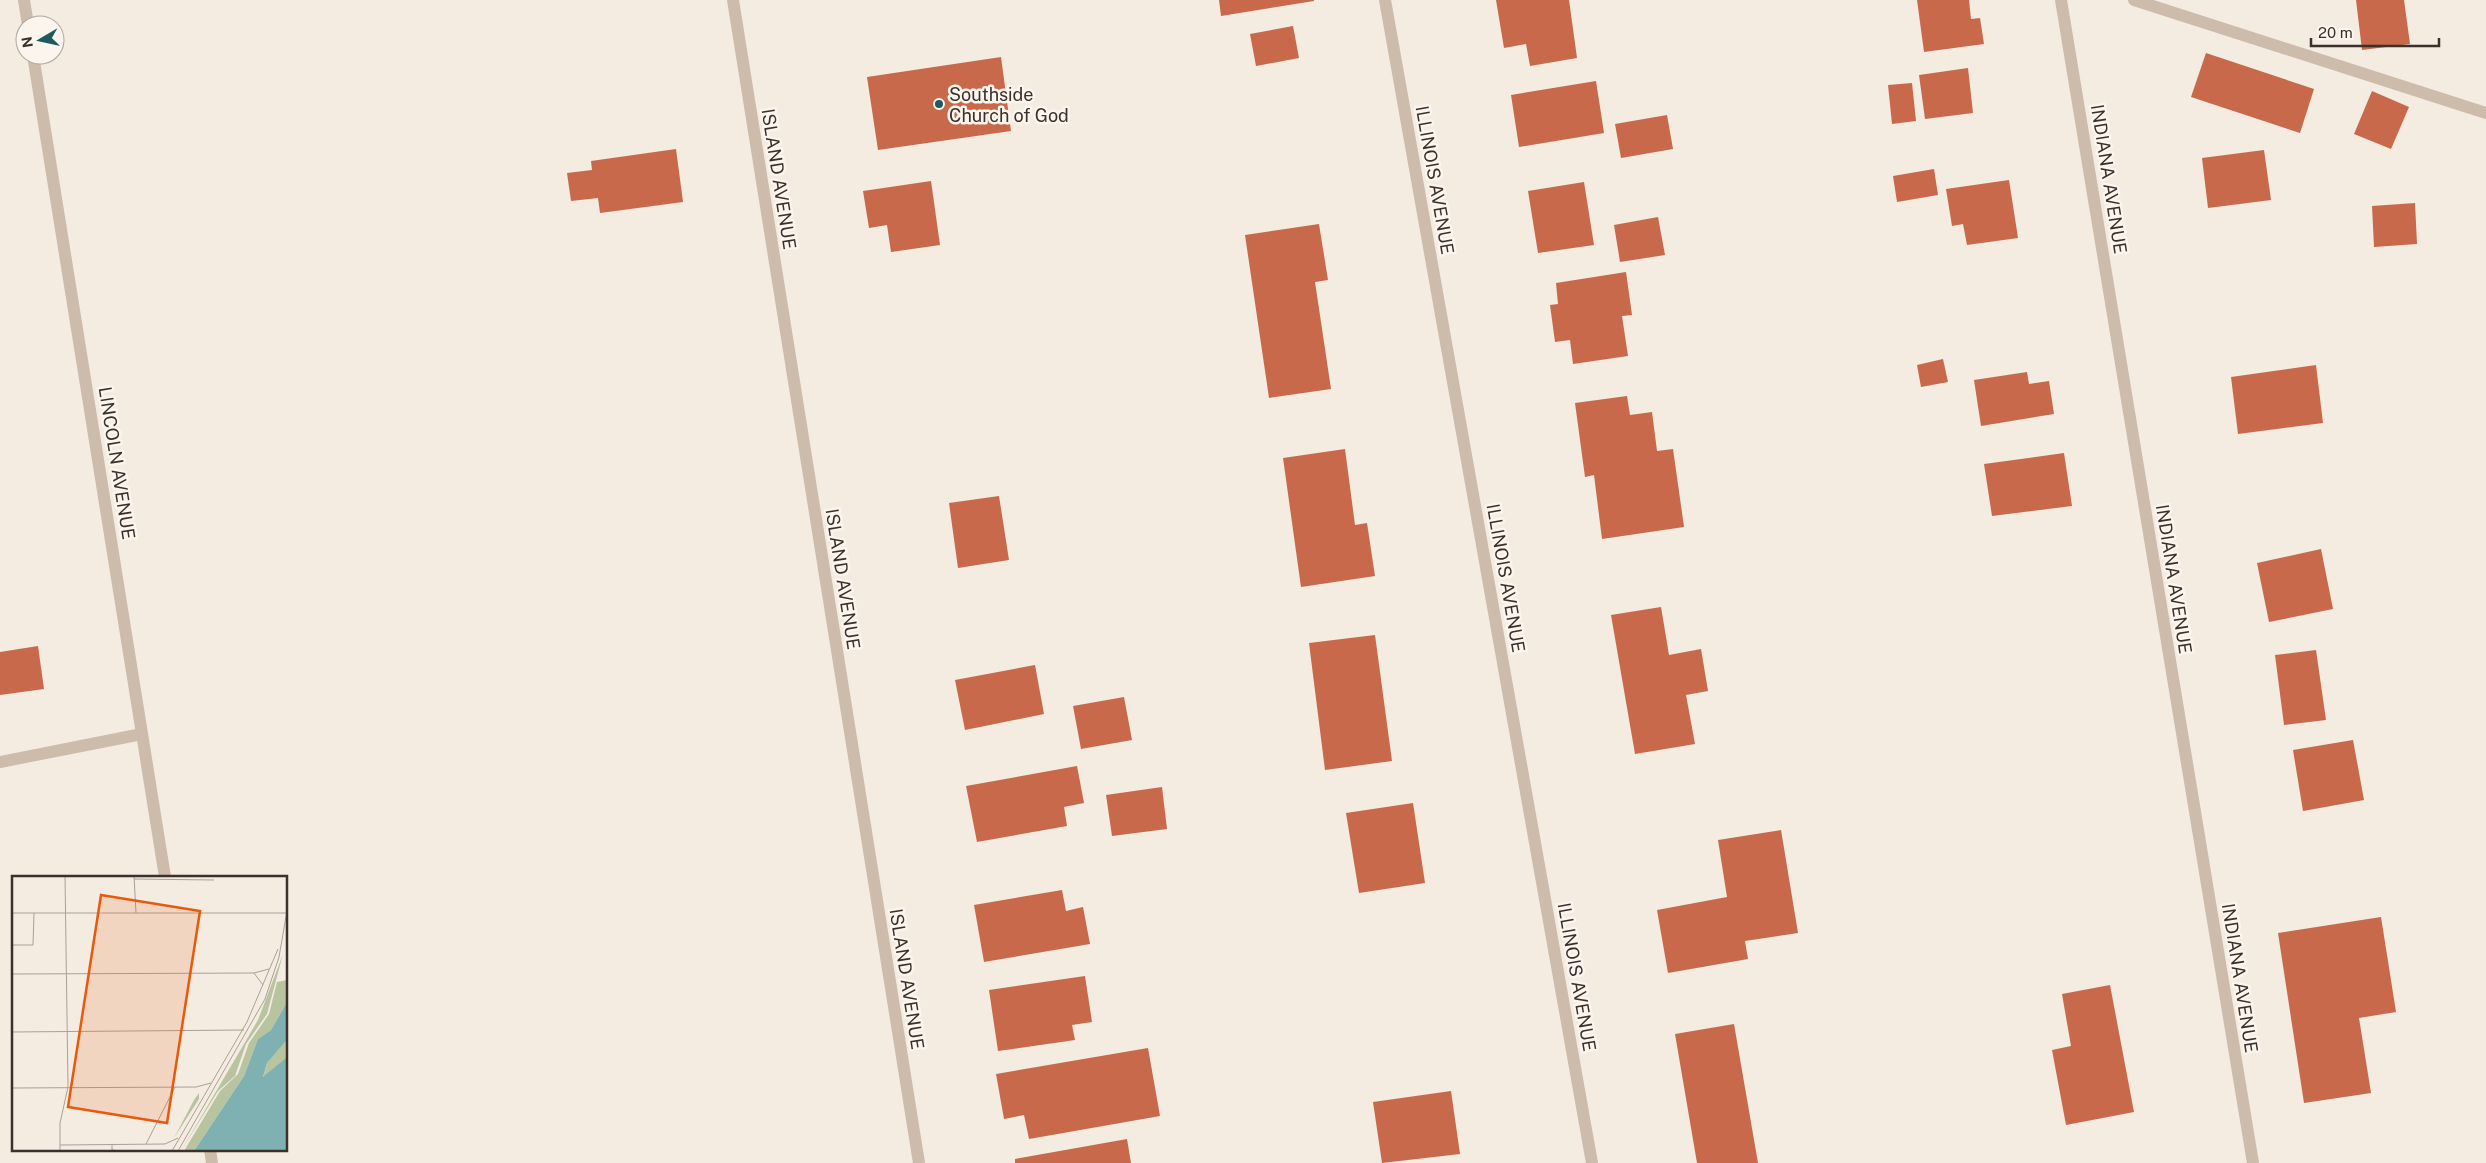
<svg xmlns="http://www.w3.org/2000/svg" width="2486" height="1163" font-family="'Public Sans',sans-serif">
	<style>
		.building { fill: #c8694b }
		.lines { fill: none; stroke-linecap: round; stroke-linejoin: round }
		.minor { stroke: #cdbbac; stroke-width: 12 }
		.poi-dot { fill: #1f5a5e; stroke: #fbf5ee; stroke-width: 2 }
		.labels { text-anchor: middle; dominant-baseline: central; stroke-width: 5; stroke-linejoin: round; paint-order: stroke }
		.poi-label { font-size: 18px; fill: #3b302b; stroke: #fbf5ee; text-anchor: start }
		.street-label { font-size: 18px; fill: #3b302b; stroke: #fbf5ee }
		.inset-road { fill: none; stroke: #aaa098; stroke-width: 1 }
		.view { fill: #e8590c; fill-opacity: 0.15; stroke: #e8590c; stroke-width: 2.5 }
		.inset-edge { fill: none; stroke: #3b302b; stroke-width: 2.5 }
	</style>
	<rect width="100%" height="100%" fill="#f4ebe1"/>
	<!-- building -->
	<path class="building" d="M1219,0H1314V1L1221,16Z
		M1496,0H1569L1577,58L1530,66L1526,44L1504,48Z
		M1917,0H1969L1971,19L1980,18L1984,44L1924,52Z
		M2356,0H2404L2410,44L2362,50Z
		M1293,26L1299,58L1256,66L1250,34Z
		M2206,53L2314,89L2300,133L2191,97Z
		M1001,57L1011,131L878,150L867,77Z
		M1968,68L1973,113L1925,119L1919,75Z
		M1596,81L1604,133L1519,147L1511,95Z
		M1912,83L1916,121L1892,124L1888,85Z
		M2372,91L2409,107L2391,149L2354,134Z
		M1667,115L1673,149L1621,158L1615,124Z
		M676,149L683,202L600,213L598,198L571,201L567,173L592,170L591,161Z
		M2264,150L2271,200L2208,208L2202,158Z
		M1934,169L1938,195L1897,202L1893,176Z
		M2009,180L2018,238L1967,245L1963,224L1952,226L1946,189Z
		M931,181L940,245L891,252L887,225L869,228L863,191Z
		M1584,182L1594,245L1538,253L1528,191Z
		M2415,203L2417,244L2374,247L2372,206Z
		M1658,217L1665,255L1620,262L1614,225Z
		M1319,224L1328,280L1315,282L1331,389L1269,398L1245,235Z
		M1626,272L1632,315L1622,316L1628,356L1573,364L1570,340L1555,342L1550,305L1558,304L1556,283Z
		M1943,359L1948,382L1921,387L1917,365Z
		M2316,365L2323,423L2238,434L2231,377Z
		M2027,372L2029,384L2049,381L2054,414L1981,426L1974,380Z
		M1627,396L1630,415L1652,412L1657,451L1673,449L1684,527L1602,539L1594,475L1585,477L1575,403Z
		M1345,449L1355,525L1367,523L1375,576L1301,587L1283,458Z
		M2064,453L2072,506L1992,516L1984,464Z
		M999,496L1009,560L958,568L949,503Z
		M2321,549L2333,609L2269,622L2257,563Z
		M1661,607L1669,655L1701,649L1708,691L1686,695L1695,744L1635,754L1611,615Z
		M1375,635L1392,761L1325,770L1309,643Z
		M38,646L44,689L0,695V652Z
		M2316,650L2326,720L2284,725L2275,655Z
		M1035,665L1044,714L965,730L955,680Z
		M1124,697L1132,740L1081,749L1073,706Z
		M2353,740L2364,800L2303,811L2293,750Z
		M1077,766L1084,803L1064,807L1067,826L977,842L966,786Z
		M1162,787L1167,829L1112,836L1106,795Z
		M1413,803L1425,883L1359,893L1346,813Z
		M1781,830L1798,933L1745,941L1748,959L1668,973L1657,910L1727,897L1718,840Z
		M1062,890L1066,911L1083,907L1090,944L984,962L974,905Z
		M2381,917L2396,1012L2359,1018L2371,1093L2304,1103L2278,933Z
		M1085,976L1092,1022L1072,1025L1075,1040L998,1051L989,990Z
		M2110,985L2134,1112L2066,1125L2052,1050L2071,1046L2062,994Z
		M1734,1024L1758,1163H1697L1675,1034Z
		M1148,1048L1160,1116L1029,1139L1024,1115L1004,1119L996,1074Z
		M1451,1091L1460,1154L1382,1163L1373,1102Z
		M1127,1139L1131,1163H1015V1159Z"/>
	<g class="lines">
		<!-- minor -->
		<path class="minor" d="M24,0L28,25
			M733,0L919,1163
			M1385,0L1592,1163
			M2061,0L2253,1163
			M2134,0L2486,113
			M33,55L165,877
			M0,762L142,734
			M210,1149L212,1163"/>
	</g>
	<!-- markers -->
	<circle class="poi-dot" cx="939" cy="104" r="5"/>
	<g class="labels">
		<!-- poi labels -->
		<g class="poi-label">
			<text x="949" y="94">Southside<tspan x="949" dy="21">Church of God</tspan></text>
		</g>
		<!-- street labels -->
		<g class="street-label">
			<text transform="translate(779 179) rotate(81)">ISLAND AVENUE</text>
			<text transform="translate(2109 179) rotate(81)">INDIANA AVENUE</text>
			<text transform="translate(1435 180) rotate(80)">ILLINOIS AVENUE</text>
			<text transform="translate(117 463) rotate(81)">LINCOLN AVENUE</text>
			<text transform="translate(1506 578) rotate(80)">ILLINOIS AVENUE</text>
			<text transform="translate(843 579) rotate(81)">ISLAND AVENUE</text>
			<text transform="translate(2174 579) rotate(81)">INDIANA AVENUE</text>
			<text transform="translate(1577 977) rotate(80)">ILLINOIS AVENUE</text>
			<text transform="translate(2240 978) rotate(81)">INDIANA AVENUE</text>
			<text transform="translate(907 979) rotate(81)">ISLAND AVENUE</text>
		</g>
	</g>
	<!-- overview -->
	<g transform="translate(12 876)">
		<rect width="275" height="275" fill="#f4ebe1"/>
		<path d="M271,78L255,138L234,168L223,200L206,215L169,275L246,144ZM275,104V126L259,154L246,163L232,200L182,275H172L208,215L226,198L237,167L257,138L265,106ZM275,164V181L251,202L255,187ZM187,217V223L162,262L182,224Z" fill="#b8c4a0"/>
		<path d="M275,126V164L255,187L251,201L275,181V275H182L232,200L246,163L259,154Z" fill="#7fb0b2"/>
		<path class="inset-road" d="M122,0L124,37M122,3L202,4M0,37H275M0,69H21L22,37M242,97L251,109M0,98L242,97L257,93M0,156L232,154M0,212L184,211L199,207M100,268V274L110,275M134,268L163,211M48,269L153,268L166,262M48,275V247L56,211L53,0M160,275L235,146L266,73M166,275L253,123L267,81L275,35"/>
		<path class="view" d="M89,19L188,35L155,247L56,231Z"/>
		<rect width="275" height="275" class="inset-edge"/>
	</g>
	<!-- north arrow -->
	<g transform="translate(40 40) rotate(261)"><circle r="24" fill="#fbf5ee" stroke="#aea6a0"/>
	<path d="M0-4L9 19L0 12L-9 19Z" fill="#1f5a5e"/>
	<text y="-8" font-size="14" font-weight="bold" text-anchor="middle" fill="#3b302b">N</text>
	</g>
	<!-- scale -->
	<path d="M2311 38v8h128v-8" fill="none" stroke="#3b302b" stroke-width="2.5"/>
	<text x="2318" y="38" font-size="15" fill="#3b302b" stroke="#fbf5ee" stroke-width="4" paint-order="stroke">20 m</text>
</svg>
